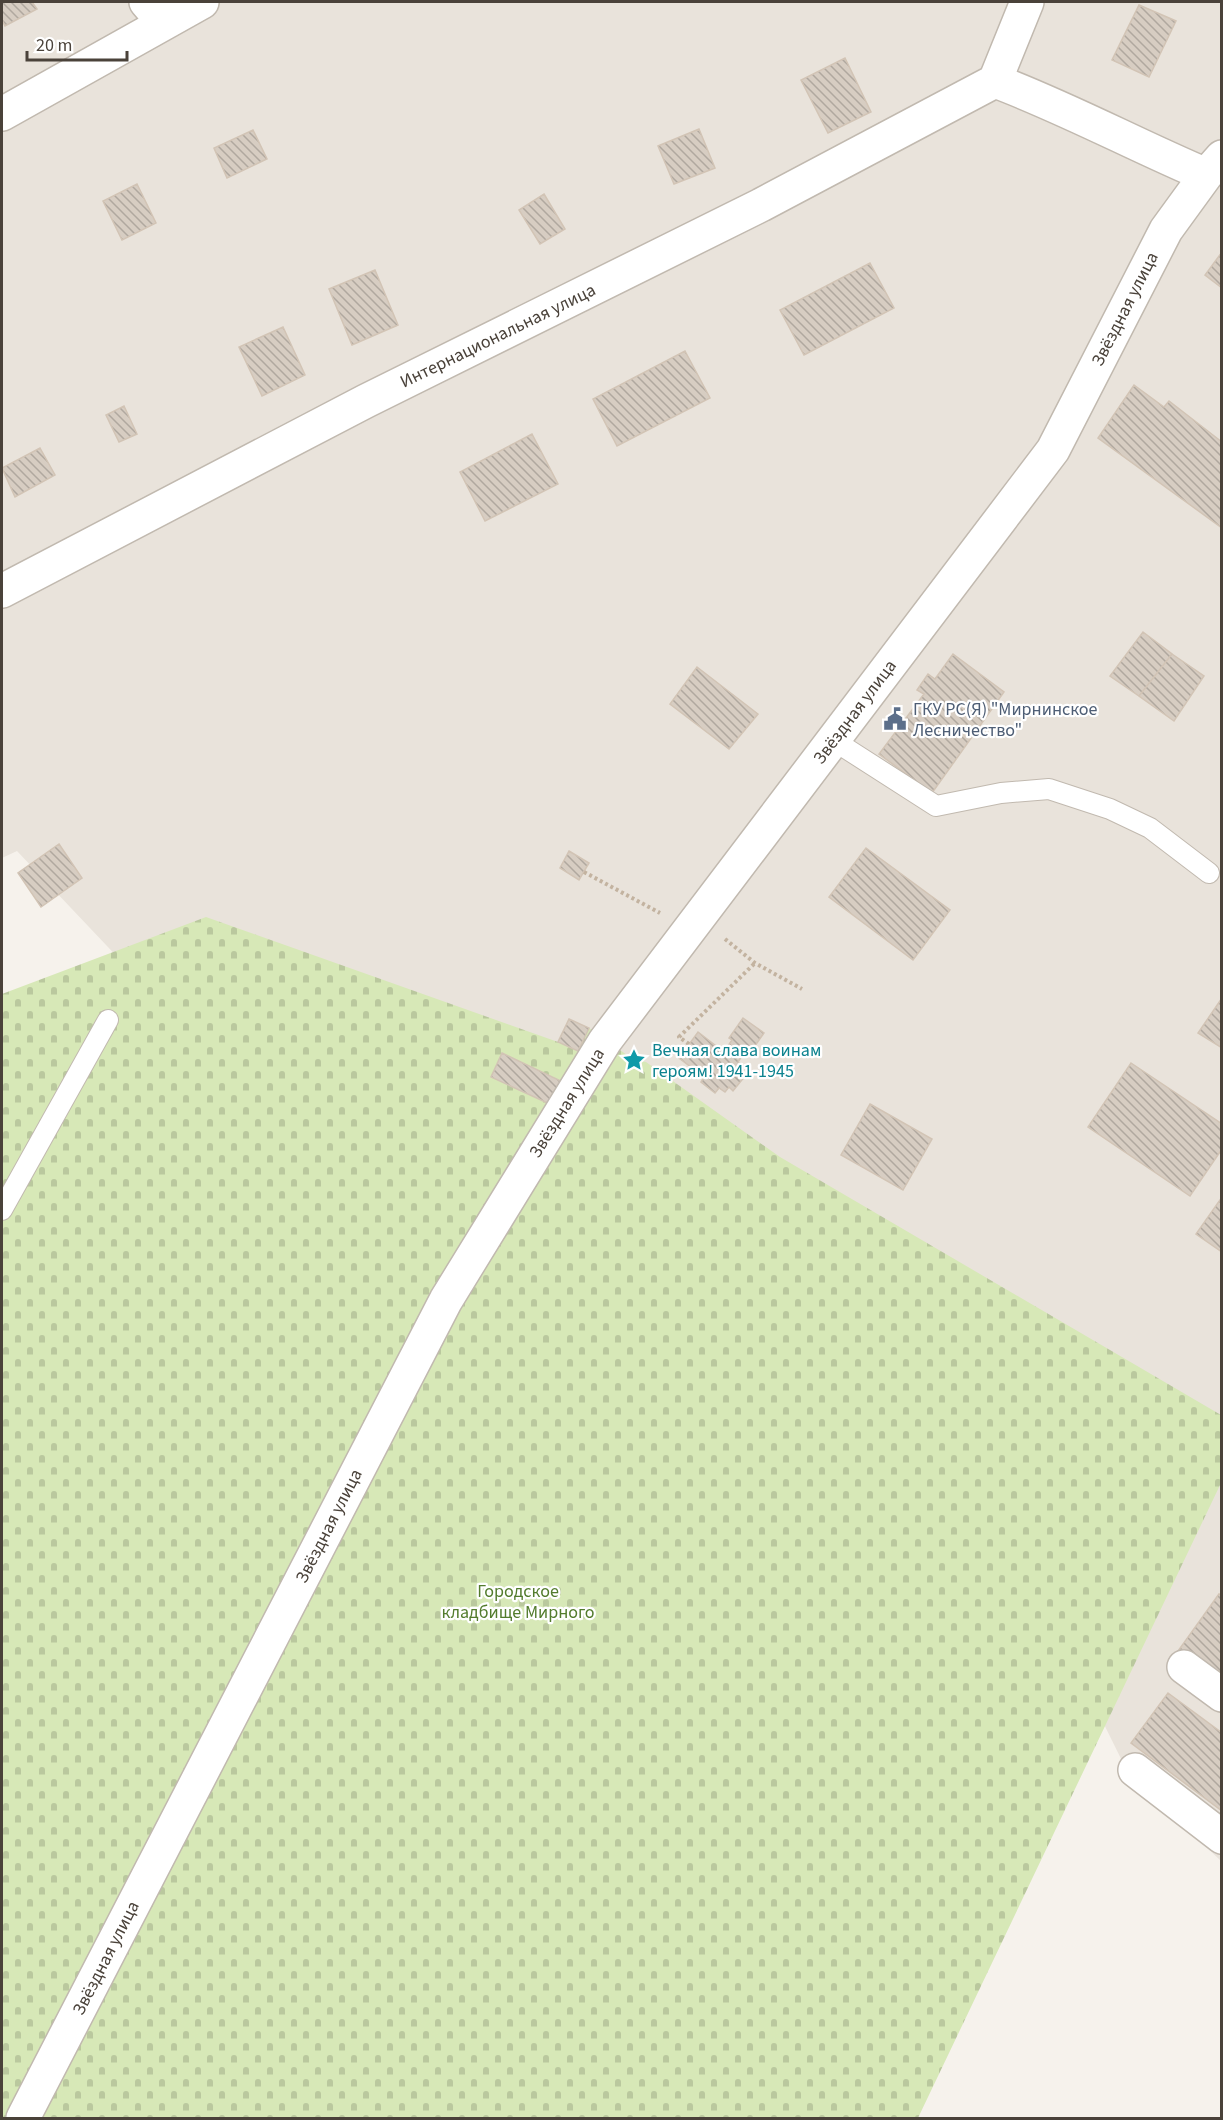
<svg xmlns="http://www.w3.org/2000/svg" width="1223" height="2120" font-family="'Source Sans 3',sans-serif">
	<style>
		.residential { fill: #e9e3db }
		.cemetery { fill: url(#cemetery-stones) }
		.building { fill: url(#building-back-hatch); stroke: #d2c4b5; stroke-width: 1.5 }
		.lines { fill: none; stroke-linecap: round; stroke-linejoin: round }
		.service-casing { stroke: #c1b9af; stroke-width: 22 }
		.minor-casing { stroke: #c1b9af; stroke-width: 36 }
		.path { stroke: #c3b3a0; stroke-width: 4; stroke-dasharray: 3 3; stroke-linecap: butt }
		.service { stroke: #fff; stroke-width: 20 }
		.minor { stroke: #fff; stroke-width: 33 }
		.labels { text-anchor: middle; dominant-baseline: central; stroke-width: 4.5; stroke-linejoin: round; paint-order: stroke }
		.street-label { font-size: 18px; fill: #4a423a; stroke: #fff }
		.service-label { font-size: 18px; fill: #4e5e75; stroke: #fff; text-anchor: start }
		.culture-label { font-size: 18px; fill: #0d838f; stroke: #fff; text-anchor: start }
		.park-label { font-size: 18px; fill: #537c2d; stroke: #fff }
	</style>
	<defs>
		<pattern id="cemetery-stones" width="16" height="16" patternUnits="userSpaceOnUse" patternTransform="scale(1.5)"><rect width="16" height="16" fill="#d7e8b7"/><path d="M2 7V4a2 2 0 0 1 4 0v3zM10 15v-3a2 2 0 0 1 4 0v3z" fill="#bac89e"/></pattern>
		<pattern id="building-back-hatch" width="6" height="6" patternUnits="userSpaceOnUse" patternTransform="scale(1.5)"><rect width="6" height="6" fill="#d7cdc2"/><path d="M-1 5l2 2M0 0l6 6M5-1l2 2" fill="none" stroke="#b0a89f"/></pattern>
	</defs>
	<rect width="100%" height="100%" fill="#f6f2ec"/>
	<!-- residential -->
	<path class="residential" d="M2,2H1221V1861L1128,1773L1031,1576L233,1079L17,851L2,858Z"/>
	<!-- cemetery -->
	<path class="cemetery" d="M206,917L558,1042L569,1019L589,1028L634,1060L646,1062L780,1157L1221,1415V1483L918,2118H2V994Z"/>
	<!-- building -->
	<path class="building" d="M2,2H32L37,9L5,26L2,20Z
		M1139,5L1176,21L1149,77L1112,60Z
		M845,58L871,112L828,133L801,80Z
		M699,129L715,168L674,184L658,146Z
		M253,130L267,159L227,178L214,148Z
		M137,184L156,223L122,240L103,201Z
		M544,194L565,229L540,244L519,210Z
		M1222,252V288L1205,275Z
		M870,263L894,308L804,355L780,310Z
		M375,270L398,325L352,345L329,289Z
		M283,327L305,375L262,396L239,347Z
		M685,351L710,398L617,446L593,399Z
		M1134,385L1164,407L1169,401L1222,442V528L1098,438Z
		M124,406L137,434L119,442L106,415Z
		M532,434L558,484L485,521L460,472Z
		M40,448L55,475L15,497L2,468Z
		M1143,632L1172,654L1139,696L1110,676Z
		M953,654L1004,692L932,793L879,754L924,694L917,690L928,674L935,679Z
		M1172,654L1204,676L1174,721L1139,696Z
		M697,667L758,714L729,749L670,704Z
		M59,844L82,878L41,907L18,873Z
		M866,848L950,910L913,960L829,897Z
		M569,851L589,863L579,880L560,868Z
		M1222,998V1048L1198,1033Z
		M743,1018L764,1033L750,1053L746,1050L738,1062L744,1066L740,1072L745,1076L733,1091L729,1087L725,1092L719,1088L715,1093L701,1082L704,1077L679,1058L698,1032L724,1052L732,1040L729,1038Z
		M569,1019L589,1028L578,1051L558,1042Z
		M502,1053L565,1083L554,1106L491,1077Z
		M1131,1063L1222,1124V1149L1190,1196L1088,1127Z
		M870,1104L932,1139L903,1190L841,1155Z
		M1222,1197V1252L1196,1234Z
		M1219,1594L1222,1595V1682L1178,1651Z
		M1168,1693L1222,1733V1811L1131,1743Z"/>
	<g class="lines">
		<!-- service casing -->
		<g class="service-casing">
			<path id="service" d="M833,740L936,806L1001,793L1049,789L1110,809L1150,828L1209,873
				M2,1210L108,1020"/>
		</g>
		<!-- minor casing -->
		<g class="minor-casing">
			<path id="minor" d="M146,2L164,23
				M995,81C1067,108 1135,145 1206,175
				M2,114L202,2
				M2,591L366,401L761,205L995,81L1027,2
				M1184,1667L1222,1695
				M1135,1770L1222,1837
				M23,2118L446,1300L605,1041L1053,450L1166,230L1206,175L1222,157"/>
		</g>
		<!-- path -->
		<path class="path" d="M584,872L660,913
			M725,939L755,963L802,989
			M689,1044L679,1037L755,963"/>
		<!-- service -->
		<use href="#service" class="service"/>
		<!-- minor -->
		<use href="#minor" class="minor"/>
	</g>
	<!-- icons -->
	<defs>
		<g id="civic-bare" transform="scale(1.8)"><path d="M-.6-6.5H3V-4.5H.6V-3L4-1V1h2V6H-6V1h2V-1L-.6-3ZM-1.2 2.5V6h2.4V2.5Z" fill="#5c6f8a" stroke="#fff" stroke-width="2.5" paint-order="stroke"/></g>
		<g id="sight-bare" transform="scale(1.8)"><path d="M0-6L1.8-2.2L6-1.7L2.9 1.2L3.7 5.4L0 3.3L-3.7 5.4L-2.9 1.2L-6-1.7L-1.8-2.2Z" fill="#0f9aa8" stroke="#fff" stroke-width="2.5" paint-order="stroke"/></g>
	</defs>
	<g fill-rule="evenodd">
		<use href="#civic-bare" x="895" y="719"/>
		<use href="#sight-bare" x="634" y="1060"/>
	</g>
	<g class="labels">
		<!-- street labels -->
		<g class="street-label">
			<text transform="translate(1125 309) rotate(-63)">Звёздная улица</text>
			<text transform="translate(498 336) rotate(-26)">Интернациональная улица</text>
			<text transform="translate(855 712) rotate(-53)">Звёздная улица</text>
			<text transform="translate(567 1103) rotate(-58)">Звёздная улица</text>
			<text transform="translate(329 1526) rotate(-63)">Звёздная улица</text>
			<text transform="translate(106 1958) rotate(-63)">Звёздная улица</text>
		</g>
		<!-- service labels -->
		<g class="service-label">
			<text x="913" y="709">ГКУ РС(Я) "Мирнинское<tspan x="913" dy="21">Лесничество"</tspan></text>
		</g>
		<!-- culture labels -->
		<g class="culture-label">
			<text x="652" y="1050">Вечная слава воинам<tspan x="652" dy="21">героям! 1941-1945</tspan></text>
		</g>
		<!-- park labels -->
		<g class="park-label">
			<text x="518" y="1591">Городское<tspan x="518" dy="21">кладбище Мирного</tspan></text>
		</g>
	</g>
	<!-- border -->
	<rect width="1223" height="2120" fill="none" stroke="#4a423a" stroke-width="6"/>
	<!-- scale -->
	<path d="M27 51v9h100v-9" fill="none" stroke="#4a423a" stroke-width="3"/>
	<text x="36" y="51" font-size="18" fill="#4a423a" stroke="#ffffff" stroke-width="4.5" paint-order="stroke">20 m</text>
</svg>
